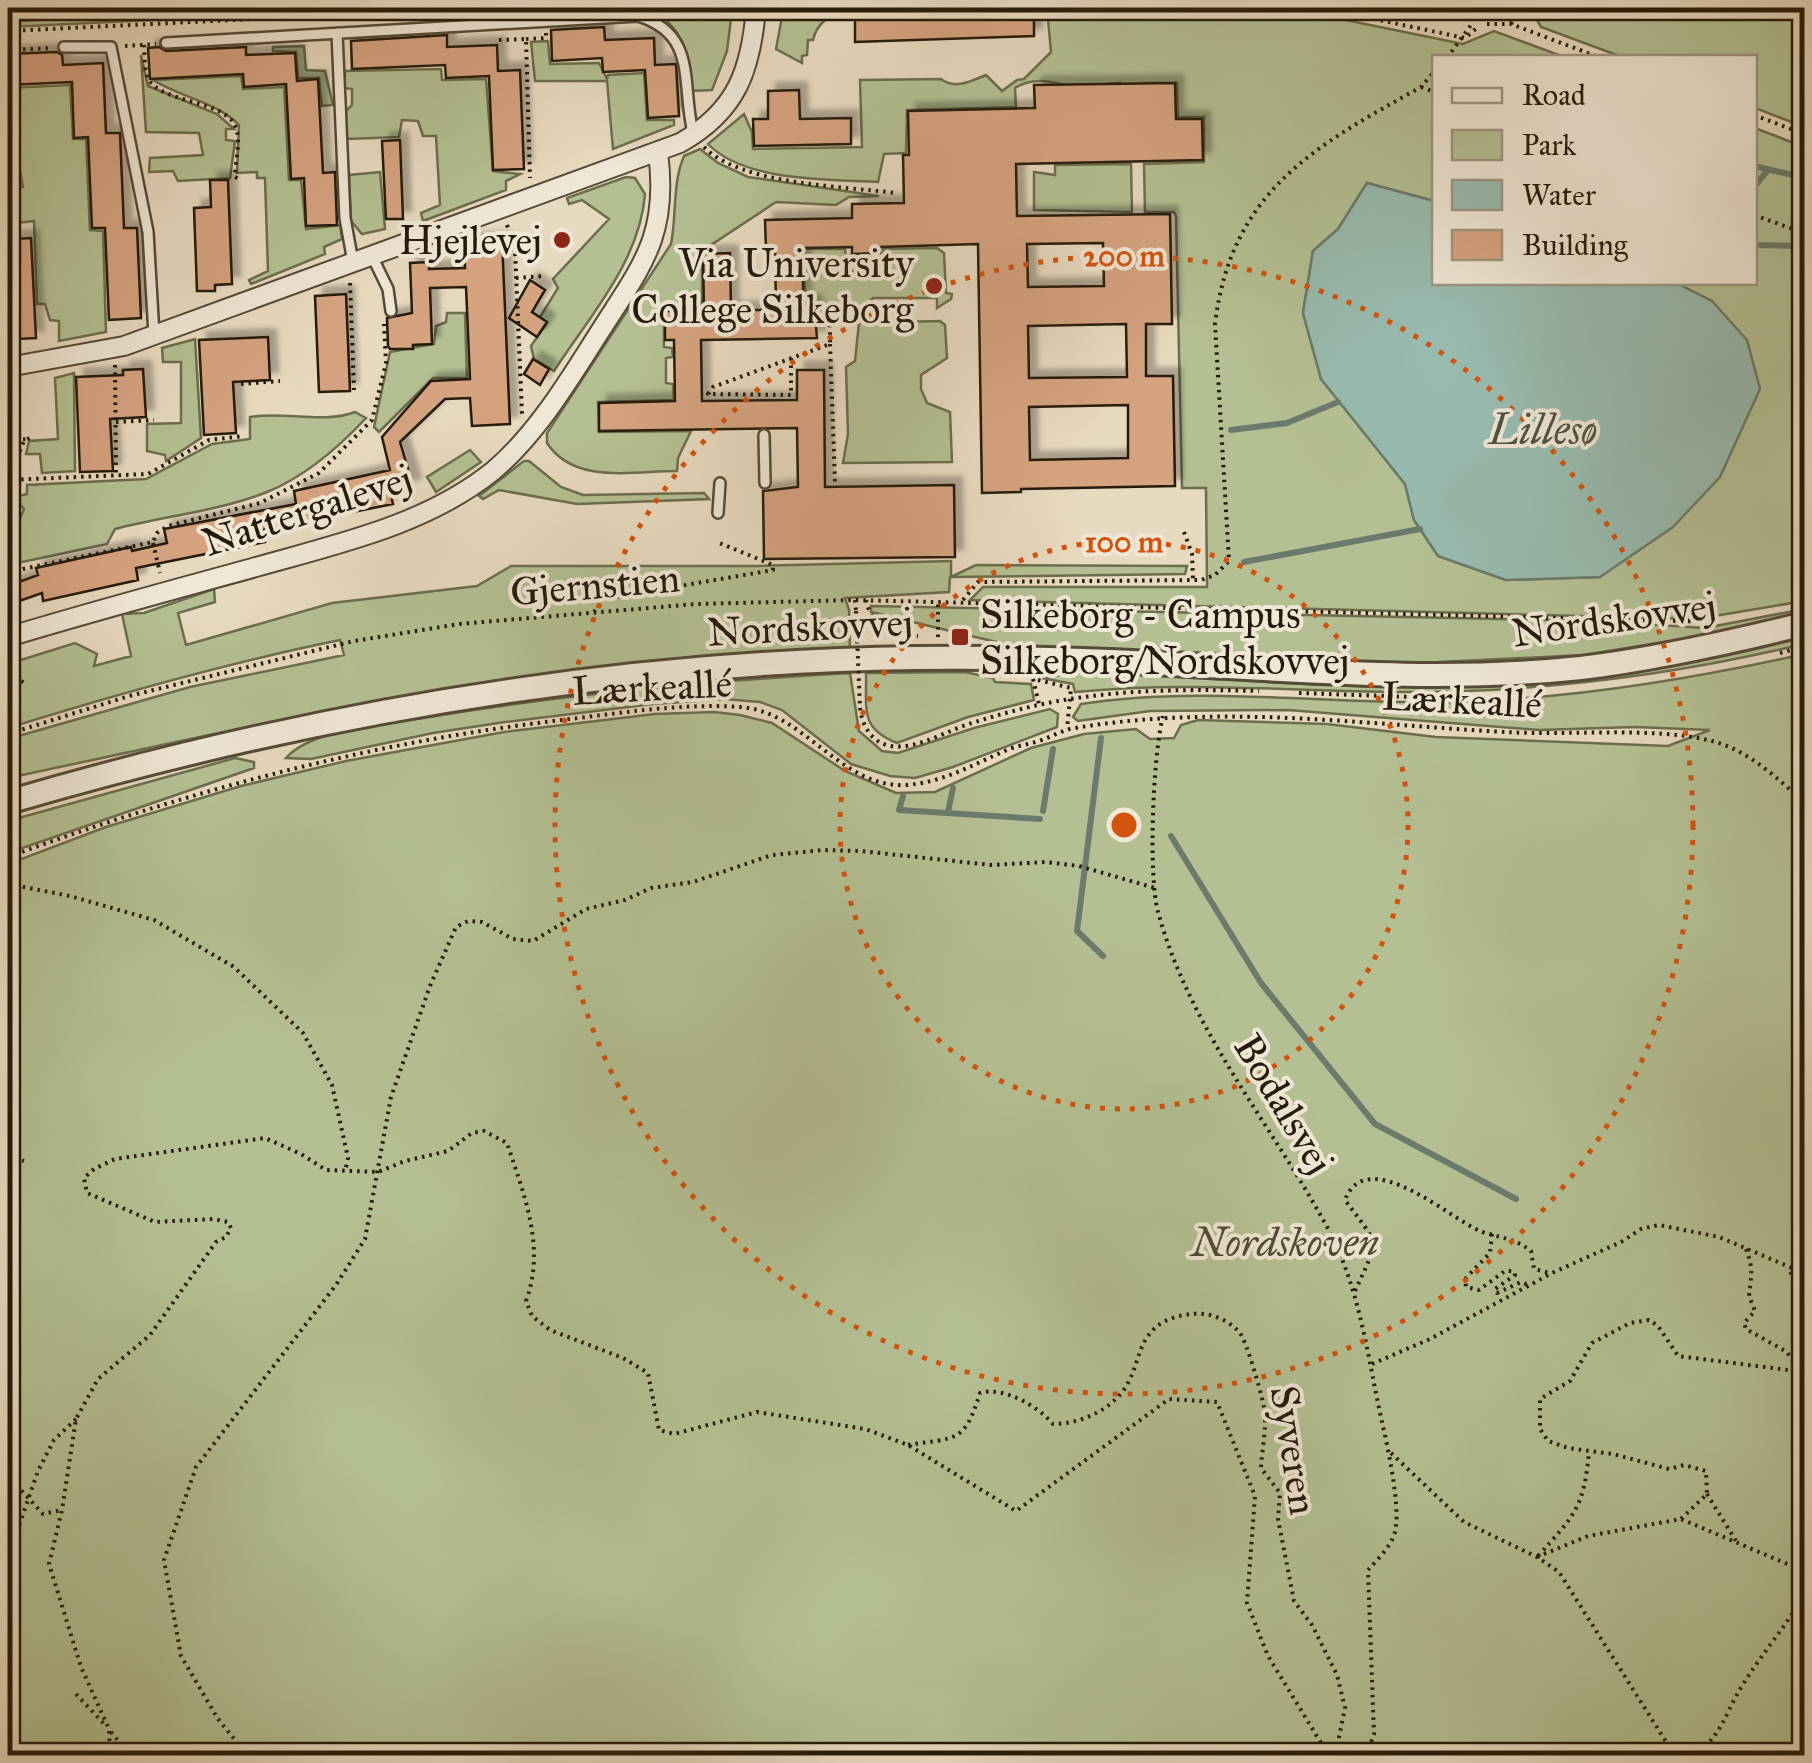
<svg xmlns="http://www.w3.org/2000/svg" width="1812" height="1763" font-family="'IM FELL Great Primer',serif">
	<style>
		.green { fill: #b4c094; stroke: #6c6d4e; stroke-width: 2.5 }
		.water { fill: #98bbaf; stroke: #6a7b6d; stroke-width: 2.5 }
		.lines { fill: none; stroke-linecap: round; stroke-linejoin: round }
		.stream { stroke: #6a7b6d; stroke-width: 6 }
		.building { fill: #d5a380; stroke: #251a09; stroke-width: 2.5; fill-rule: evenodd; filter: url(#shadow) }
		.service-casing { stroke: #564a37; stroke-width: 14 }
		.minor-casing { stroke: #564a37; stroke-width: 22 }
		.tertiary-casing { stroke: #564a37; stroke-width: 28 }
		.path { stroke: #251a09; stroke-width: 4; stroke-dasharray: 2.5 5; stroke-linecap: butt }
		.service { stroke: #f0e7d6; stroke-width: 9 }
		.minor { stroke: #f0e7d6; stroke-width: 18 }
		.tertiary { stroke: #f0e7d6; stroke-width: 22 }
		.path-bridge { stroke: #251a09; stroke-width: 4; stroke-dasharray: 2.5 5; stroke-linecap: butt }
		.ring { fill: none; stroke: #d4530c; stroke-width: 5; stroke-dasharray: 5 10 }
		.poi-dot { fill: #8f2418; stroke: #f0e7d6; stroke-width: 4 }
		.labels { text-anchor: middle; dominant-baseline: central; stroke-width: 8; stroke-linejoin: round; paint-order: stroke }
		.poi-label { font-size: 40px; fill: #251a09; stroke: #f0e7d6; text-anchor: end }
		.street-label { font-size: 40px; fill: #251a09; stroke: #f0e7d6 }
		.park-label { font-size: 40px; font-style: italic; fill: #504c33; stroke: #f0e7d6 }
		.water-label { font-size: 42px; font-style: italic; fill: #4d5243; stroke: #f0e7d6 }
		.centre { fill: #d4530c; stroke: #f0e7d6; stroke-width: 5 }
		.ring-label { font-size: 30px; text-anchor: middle; font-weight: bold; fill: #d4530c; stroke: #f0e7d6; stroke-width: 8; stroke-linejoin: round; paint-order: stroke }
	</style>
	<defs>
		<filter id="shadow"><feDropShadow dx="8" dy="-8" stdDeviation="2.5" flood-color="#0004"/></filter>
	</defs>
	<rect width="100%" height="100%" fill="#e8dac0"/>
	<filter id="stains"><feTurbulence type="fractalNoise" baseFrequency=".002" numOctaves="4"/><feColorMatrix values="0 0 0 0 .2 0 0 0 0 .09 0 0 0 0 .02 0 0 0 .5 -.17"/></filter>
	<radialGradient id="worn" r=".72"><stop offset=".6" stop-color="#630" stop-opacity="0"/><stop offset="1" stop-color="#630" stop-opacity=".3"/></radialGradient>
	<!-- green -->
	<path class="green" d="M212,8H274V14L8,27V22Z
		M651,8H717L731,19L727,51L712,90L691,91C687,51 686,32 651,8Z
		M793,8H912C879,9 822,0 813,40H808L807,55L802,56V63L776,49L782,17Z
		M1047,8H1287L1463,44L1494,31L1564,57L1434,58V201L1367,183L1338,229L1313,251L1303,313L1321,379L1405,484L1414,520L1438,556L1506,580L1600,577L1712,301L1676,283L1754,282L1755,128L1804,147V601L1697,619L970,600L983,587H1207L1206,488H1182L1176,216L1174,212H1145L1144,164L1204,162V117H1178L1177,83H1143V117H1122L1120,83C1104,83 1085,88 1070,86C1052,82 1033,76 1015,88L1016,107L907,110L906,153L884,154L878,182C828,179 745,182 708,144L744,114L752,132L753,149L862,147L860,80L941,79C955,90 971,81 986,75L1002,91L1017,80L1024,79L1051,52Z
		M1530,8H1804V127L1755,108L1754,58L1622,57L1541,27Z
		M548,41L550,64L599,63L607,79L608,75L644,73L647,120H674V125L613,149L607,81H535L531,42Z
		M304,46L306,70L325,71L333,105L322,106L319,78H298L296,52L273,51V47Z
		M141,55L148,86L217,114L234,129H226V140L235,141L230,178L178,181L173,171L149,172L150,158L203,155L199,133L146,132Z
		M441,69L442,80L486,79L493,171L520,174L506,181V190L423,221L421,213L440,205L436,136H423L418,121L402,120L399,137L347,139L346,111L352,105V89L344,88L345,71Z
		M241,76L243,89L284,87L289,180H301L306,229L340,225L342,239L324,247L325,254L251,284L249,280L268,271L265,178H257V172L237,173L239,125C217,102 180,97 153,80Z
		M70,85L73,139H86L90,230L103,231L106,332L59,341V321L50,320L45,304H37L34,221L8,224V189L23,187L19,166H8V88Z
		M700,149L718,163L748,177L879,196L849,197L836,205L776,202L702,251V310L664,311V347L672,348L673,357L666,358V383L673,384L674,400L598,402L599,432L691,431L678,458L677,471C634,471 574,485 547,443V433L671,244C677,214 672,184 684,156Z
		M1131,164L1132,212L1034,210V172L1055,175V165Z
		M380,172L385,229L362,234L351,221L349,175Z
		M626,177L635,178L645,194C640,261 589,317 554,371L534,359L531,346L547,323L540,317L558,288L553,279L609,219L582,200L569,204L567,198Z
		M937,248L944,253L946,293L952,294L951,299L937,308V289L935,298H873L862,309L827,307L818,310V302H805L804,249H845L847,271L882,270L883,249Z
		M447,313H465L467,378H433L379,432L374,427L390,352L434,344L436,326L446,322Z
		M940,321L945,325L947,358L921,375V389L927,403L950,412L952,462L843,463L848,434L846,367L855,361L859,323Z
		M195,339L201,438L166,461L165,455L147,451V424L181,423V362H163L162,348Z
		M74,373L75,471L42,473L40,454H26L29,441L58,439L55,378Z
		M355,412L366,418C339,447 304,477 267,492C219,511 165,516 115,529L107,544L8,565V534L14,532L24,509L14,497L27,494V485L146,479L212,444L250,439V417C283,411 324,424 355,412Z
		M470,450L481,462L436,492L427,477Z
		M524,461H529L561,487L583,495L704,493L709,499L577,504L499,490L483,499L479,496Z
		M951,561V577L976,565L1187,566L1185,574L950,577L949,592L845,598L849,610L850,649C730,656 611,664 493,682C330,707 169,744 8,778V739L190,687L344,655L340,640C227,663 117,694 8,728V664L75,643L97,654L94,666L131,656L122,614L144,613L214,589L215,602L178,613L186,645L332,603L477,586L511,566H757Z
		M871,606L1594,621L1705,628L1804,609V619L1584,655L1400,664L1013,646L871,612Z
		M1804,637V644C1670,676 1534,693 1396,692C1288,691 1182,681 1075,692L1073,684L1042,678L1081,671C1220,678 1359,692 1498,685C1601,681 1705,663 1804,637Z
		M1804,654V1755H8V864L106,827L241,786L346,761L504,732L655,714L714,712L740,715L772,723L845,771L896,793L935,792L1031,748L1084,734L1136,729L1150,739L1174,738L1181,725L1198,720L1327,724L1436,737L1668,746L1710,730L1635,727L1539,730L1288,710L1150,711L1078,721L1073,717L1081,704C1203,685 1329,705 1452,702C1571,699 1688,680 1804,654Z
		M965,672L993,678L995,682L1031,684L1034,700L968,717L897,743C859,728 867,709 866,673Z
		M850,673L859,731L882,751L898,753L974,728L1050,709L1058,714L1057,727L953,767L915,778L890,776L851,764L782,710L760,702L724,699L653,704L505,722L433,733L311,759L286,758C311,729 386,724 423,718C565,694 707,681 850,673Z
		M235,758L254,762V768L8,853V821Z"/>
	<!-- water -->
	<path class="water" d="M1367,183L1434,201V282L1676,283L1712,301L1747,340L1760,389L1720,477L1673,527L1600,577L1506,580L1438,556L1414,520L1405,484L1321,379L1303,313L1313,251L1338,229Z"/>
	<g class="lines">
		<!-- stream -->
		<path class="stream" d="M1754,166L1797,176L1804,172
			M1754,187L1767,171
			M1754,245L1804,246
			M1724,283V282
			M1804,303V302
			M1231,430L1287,423L1338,402
			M1244,562L1420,529
			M1101,738L1077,931L1103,956
			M903,796L899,810L1040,819
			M1043,811L1053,749
			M948,812L953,788
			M1171,836L1261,983L1375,1124L1516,1199"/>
	</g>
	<!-- building -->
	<path class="building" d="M1034,12V36L855,42V17Z
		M604,27L605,40L654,38L655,65L676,64L679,116L648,118L645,70L603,72L602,58L552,61L551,30Z
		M447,35V47L497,45L498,71L520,70L524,169L493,170L489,76L446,78L445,65L352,69L351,41Z
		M159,47L166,51L246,47V55L295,53L297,81L318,79L323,173L335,172L337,225L306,226L304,178L291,179L286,84L244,87L243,74L150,79L148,48Z
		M57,52L62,55L63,65L103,63L106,133H120L124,228H137L141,318L109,320L105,228H92L88,137L74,138L72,82L8,85V54Z
		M1175,83L1176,119H1202L1203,160L1016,164L1017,216L1170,214L1172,324H1146V376H1173L1175,486L1021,489V492L982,493L978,244L880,247V253L852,254V247L803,248V303H814L817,338L701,340L702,401L797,400V370H824L825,487L954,485L955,557L764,559L763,491L798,487L797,428L599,431V403L675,401L674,340H665V311H704L703,254L730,253L731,310H776L775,248H766L765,220L852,218V204L904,203L903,155H909L908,111L1035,108L1034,85ZM1103,243L1104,286L1028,287L1027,244ZM1126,324L1127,377L1029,378L1028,326ZM1128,405V458L1030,460L1029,407Z
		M799,90L800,119L851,118V144L754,146L753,119H768V91Z
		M400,140L403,219H386L382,141Z
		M210,180H228L232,284L215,285V291H197L194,208L211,207Z
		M31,238L36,338L18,339L13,239Z
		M502,240L510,424L472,426L470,398L445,399L400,442L413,486L390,492L393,504L263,530L265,542L136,568L138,580L43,601L42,593L8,605V586L38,575L36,568L131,547L132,551L167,543L164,529L296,504L294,491L390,470L382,437L431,381L470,379L466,287L430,288L432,344L413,345V349H390L388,346L387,318L412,313L410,263L429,262V269L465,268L464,242Z
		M530,280L545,290L532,312L547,322L537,337L509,318Z
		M346,294L350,391L319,392L315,296Z
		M268,337L270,380L233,382L236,433L204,435L199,340Z
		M533,359L549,369L540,385L524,374Z
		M143,369L146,417L110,419L113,471L80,472L76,377L123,375V370Z"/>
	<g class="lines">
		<!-- service casing -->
		<g class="service-casing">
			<path id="service" d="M1455,8L1480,13
				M337,33L345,218L353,262
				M166,43L638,16C698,34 681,83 693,133
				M64,47H111L148,232L154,335
				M372,256L388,289L391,311
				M764,435L765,483
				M718,513L720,483"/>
		</g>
		<!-- minor casing -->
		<g class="minor-casing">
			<path id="minor" d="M8,367L124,346L680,143C737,111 751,70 756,8
				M8,637C90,612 173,590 256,567C337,544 426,525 493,471C537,434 569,380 599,333C642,265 669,236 658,152"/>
		</g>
		<!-- tertiary casing -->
		<g class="tertiary-casing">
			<path id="tertiary" d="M8,802C301,716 609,662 915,658C994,657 1073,659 1152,663C1295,670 1438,683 1581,668C1656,659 1731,642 1804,624"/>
		</g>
		<!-- path -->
		<path class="path" d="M1322,8L1465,38L1478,27
			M1487,24H1511L1601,58
			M1511,24L1519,8
			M8,31L479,8
			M526,39L546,38V33
			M499,40L526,39L530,178
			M144,45C145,56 143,75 152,84C170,103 228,102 236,128C241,142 235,162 235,177L239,179
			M125,46L156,44
			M8,50L53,48
			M1447,58L1471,25
			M1421,87L1434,92
			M1754,115L1804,134
			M704,147C741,185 843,186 895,193
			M1754,215L1804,233
			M507,225L515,249L522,414
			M516,278L546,276
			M350,283L354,390
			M830,344L835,482
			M791,358V395L708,394L713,387L830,344V313
			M115,365L116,475
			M241,384L280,381
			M116,422L154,420
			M8,440L28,439
			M8,479L24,441L33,436
			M8,528L18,511L8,499V480L148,474L209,440L244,436
			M1184,532L1192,554L1193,580
			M153,543L160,573
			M8,572L153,542L157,533L168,526L260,503L319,473L372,420L386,363L384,324
			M855,600L856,611
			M866,600C871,627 894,633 918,636
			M963,600L978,582L1201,580L1215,575L1229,561L1215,324C1231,191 1315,146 1421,87L1434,72
			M594,612L604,599L773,570V565L717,542
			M938,637V602
			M1780,653L1804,647
			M8,674L27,684
			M1033,679L1039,704
			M1038,680L1071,688L1067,729
			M1299,693L1414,697
			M860,708C862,726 872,743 891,746C917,750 948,730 972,723C994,716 1016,710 1038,705C1112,689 1184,689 1259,691
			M1163,716C1153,754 1148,875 1158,912C1190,1029 1269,1121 1326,1225C1360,1287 1367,1354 1382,1422C1388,1448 1399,1500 1396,1526C1395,1543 1378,1559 1368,1570L1374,1734L1369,1748L1360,1756
			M8,734L129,696L354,641L459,624L696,604L855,600L1718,622
			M8,857C188,791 371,742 562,720C621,713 681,703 740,707C805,711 840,789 907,785C946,782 977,762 1012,748C1021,745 1030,744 1039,741C1051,737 1062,730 1075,728C1220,704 1359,724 1505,732C1568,736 1653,726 1712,741C1748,750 1777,778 1804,802
			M8,884L70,896L154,920L234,967L303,1033L332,1085L348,1158L345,1172
			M8,1155L24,1161
			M1492,1234L1490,1253L1465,1279L1466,1287L1479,1290L1505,1271H1513L1515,1275L1495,1289L1497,1293L1521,1282L1531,1286
			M1746,1249C1754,1270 1751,1276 1749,1296L1755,1311L1744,1323L1746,1329L1787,1352L1800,1372
			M1790,1272L1804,1290
			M1355,1291C1380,1237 1379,1246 1345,1200C1366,1143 1451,1219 1480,1231C1499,1238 1515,1238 1531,1251L1534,1269L1550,1273
			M1372,1364L1430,1339L1552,1273L1621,1242L1641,1229L1659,1225L1719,1237L1804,1273
			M1800,1372V1341L1804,1326
			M908,1445C957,1437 964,1444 980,1393C1003,1386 1038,1406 1053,1424C1082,1424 1116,1408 1129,1381C1139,1361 1139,1342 1156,1327C1165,1319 1180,1315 1192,1314C1209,1312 1228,1319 1240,1333C1247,1342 1264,1401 1265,1414C1266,1431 1262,1450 1261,1468L1280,1493L1278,1519L1294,1601L1312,1625L1337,1675L1345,1708L1338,1742L1341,1756
			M1391,1453L1464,1522L1537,1557L1559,1572L1675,1756
			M8,1487H18L43,1514L62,1510
			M1707,1494L1736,1541
			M1681,1519L1707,1494L1706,1471L1684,1465L1669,1469L1613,1454L1568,1448L1548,1441L1540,1429V1399L1570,1381L1592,1343L1630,1323L1649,1320L1658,1326L1678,1356L1804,1372
			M1538,1556C1574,1516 1584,1508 1589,1452
			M1537,1557L1588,1536L1681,1519L1804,1571
			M76,1694L105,1725
			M8,1711V1656L17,1576L14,1540L38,1471L54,1440L76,1419
			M111,1732L130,1756
			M8,1742L11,1756
			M110,1756L109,1729L81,1667L49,1564L62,1510L76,1419L98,1379L150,1335L216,1242L226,1237L231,1228L228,1222L213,1219L155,1222L87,1193L84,1178L94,1169L115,1159L265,1138L301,1154L326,1170L378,1172L405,1161L448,1151L472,1133L484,1131L507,1143C524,1195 546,1247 526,1301L532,1316L550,1330L623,1358L648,1373L659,1430L674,1434L757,1412L865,1429L908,1445L1016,1511L1169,1399L1217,1402L1255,1496L1247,1603L1268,1656L1329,1756
			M248,1756L218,1719L181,1656L164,1560L196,1467L336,1285L365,1239L391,1097L430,986L456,927L468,921L482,922L513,939L533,941L586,909L625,900L651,888L693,882L772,855L823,850L861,851L991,865L1046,862L1079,866L1155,888
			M1693,1756C1723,1735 1724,1715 1742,1686C1761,1655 1785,1627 1804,1596"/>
		<!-- service -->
		<use href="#service" class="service"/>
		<!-- minor -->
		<use href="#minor" class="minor"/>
		<!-- tertiary -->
		<use href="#tertiary" class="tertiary"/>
		<!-- path-bridge -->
		<path class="path-bridge" d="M856,611L860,708"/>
	</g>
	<!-- distance rings -->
	<g class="ring">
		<circle cx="1124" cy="825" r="284"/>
		<circle cx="1124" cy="825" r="569"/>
	</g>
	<!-- markers -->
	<g class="poi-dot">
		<circle cx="562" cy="240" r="10"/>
		<circle cx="934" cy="286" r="10"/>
		<rect x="950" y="627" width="20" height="20" rx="5"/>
	</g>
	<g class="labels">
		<!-- poi labels -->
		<g class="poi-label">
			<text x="542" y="240">Hjejlevej</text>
			<text x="914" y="263">Via University<tspan x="914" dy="46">College Silkeborg</tspan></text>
			<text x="980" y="614" text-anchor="start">Silkeborg - Campus<tspan x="980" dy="46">Silkeborg/Nordskovvej</tspan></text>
		</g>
		<!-- street labels -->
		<g class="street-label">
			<text transform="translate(307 510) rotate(-18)">Nattergalevej</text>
			<text transform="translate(595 585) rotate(-5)">Gjernstien</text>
			<text transform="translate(1614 619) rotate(-8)">Nordskovvej</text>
			<text transform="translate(810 627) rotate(-3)">Nordskovvej</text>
			<text transform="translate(652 687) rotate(-3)">Lærkeallé</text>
			<text transform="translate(1462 700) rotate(3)">Lærkeallé</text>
			<text transform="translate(1284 1104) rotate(59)">Bodalsvej</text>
			<text transform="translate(1294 1450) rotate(81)">Syveren</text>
		</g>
		<!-- park labels -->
		<g class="park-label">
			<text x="1285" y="1242">Nordskoven</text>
		</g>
		<!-- water labels -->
		<g class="water-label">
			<text x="1543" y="430">Lillesø</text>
		</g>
	</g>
	<circle cx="1124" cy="825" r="15" class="centre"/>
	<g class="ring-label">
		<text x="1124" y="266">200 m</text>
		<text x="1124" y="552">100 m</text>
	</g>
	<!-- margin -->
	<rect width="1812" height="1763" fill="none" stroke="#e8dac0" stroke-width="40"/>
	<rect x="10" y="10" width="1792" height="1743" fill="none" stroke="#251a09" stroke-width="5"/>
	<rect x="20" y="20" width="1772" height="1723" fill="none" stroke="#251a09" stroke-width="2.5"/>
	<!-- legend -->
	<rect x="1432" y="55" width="325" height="230" fill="#f0e7d6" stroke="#9f9584" stroke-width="2.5"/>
	<rect x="1452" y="88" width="50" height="15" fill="#f0e7d6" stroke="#9f9584" stroke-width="2.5"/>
	<text x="1522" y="105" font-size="30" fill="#251a09">Road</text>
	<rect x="1452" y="130" width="50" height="30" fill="#b4c094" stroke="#9f9584" stroke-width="2.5"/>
	<text x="1522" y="155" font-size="30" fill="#251a09">Park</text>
	<rect x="1452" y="180" width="50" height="30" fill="#98bbaf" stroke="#9f9584" stroke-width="2.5"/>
	<text x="1522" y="205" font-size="30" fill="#251a09">Water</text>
	<rect x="1452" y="230" width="50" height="30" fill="#d5a380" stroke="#9f9584" stroke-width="2.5"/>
	<text x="1522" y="255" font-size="30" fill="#251a09">Building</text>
	<rect width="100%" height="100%" filter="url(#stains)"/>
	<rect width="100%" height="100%" fill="url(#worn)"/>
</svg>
